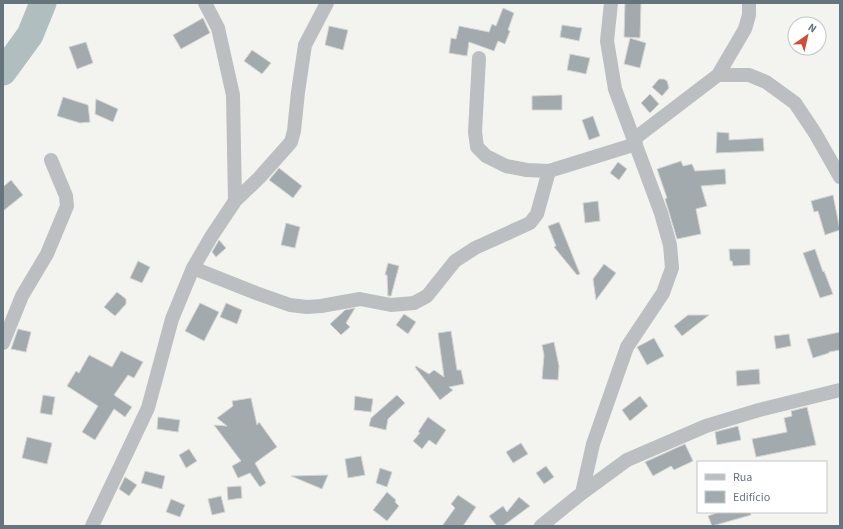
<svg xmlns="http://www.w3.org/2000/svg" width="843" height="529" font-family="'Source Sans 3',sans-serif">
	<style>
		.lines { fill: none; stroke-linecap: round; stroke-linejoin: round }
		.river { stroke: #b1bec0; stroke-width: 27 }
		.building { fill: #a3aaae; stroke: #d5d5d3 }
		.street { stroke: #bbbfc1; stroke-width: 14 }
	</style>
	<rect width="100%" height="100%" fill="#f3f3f0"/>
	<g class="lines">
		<!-- river -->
		<path class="river" d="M3,72L30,35L43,3"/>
	</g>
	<!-- building -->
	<path class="building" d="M625,3H641L640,38L624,37Z
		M503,8L514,13L508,30L510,31L505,44L498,41L494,51L469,42L467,56L449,53L451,38L456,39L459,26L489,32L492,24L496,26Z
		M203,18L210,33L181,49L173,35Z
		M562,25L582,28L579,41L560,37Z
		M329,26L348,30L343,50L325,45Z
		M630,38L646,43L640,68L624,64Z
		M86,42L93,63L77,69L69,47Z
		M252,50L271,63L262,74L244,61Z
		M570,54L590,58L586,74L567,70Z
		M659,79H664L667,81L669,88L662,96L652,87Z
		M650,94L659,104L650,113L641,103Z
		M562,95V110H532V96Z
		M63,97L88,105L90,122L80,123L57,116Z
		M96,99L118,109L113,122L95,114Z
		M593,116L600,136L589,140L582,120Z
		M717,132L729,133V140L763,138L764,151L716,153Z
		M681,161L683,166L692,164L695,171L725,169L726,184L701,186L707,206L696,209L701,234L677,239L665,199L667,198L657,169Z
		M618,162L627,169L619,180L610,173Z
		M279,168L302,186L293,198L269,180Z
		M11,180L23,195L3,211V187Z
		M833,195L840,230L825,235L818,211L814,212L811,201Z
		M598,201L600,221L585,223L583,203Z
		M559,222L580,274L577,275L554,247L556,246L548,226Z
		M286,223L300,227L295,248L281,245Z
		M219,240L226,248L216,257L212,252Z
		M729,249H750V265L733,266L732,261H730Z
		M815,249L823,272L824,271L833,294L820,298L803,253Z
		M138,261L150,267L142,283L130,278Z
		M388,263L399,266L391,296H388L387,275H385Z
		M604,264L616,273L596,300L593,279Z
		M117,292L126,299V304L115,316L104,307Z
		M200,303L219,312L204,341L185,331Z
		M226,303L242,310L237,324L220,317Z
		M355,308L346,323L350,327L341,335L330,324L345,310Z
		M404,314L416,322L408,334L396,325Z
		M688,315H709L682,336L674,326Z
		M18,329L31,332L26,352L11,349Z
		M451,331L457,370H461L464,384L449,387L453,390L440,400L415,367L416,366L429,374L434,370L444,377L438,333Z
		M840,332V350L829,352V353L813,358L807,339Z
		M789,334L791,346L776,349L774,336Z
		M654,338L664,356L647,365L637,347Z
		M554,342L559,366L558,380L542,379L544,355L542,345Z
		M121,351L143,362L134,378L128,375L114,395L132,407L125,417L114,409L95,440L82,432L98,406L67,386L76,371L79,373L89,355L112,367Z
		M759,369L760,384L737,386L736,371Z
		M43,395L55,397L52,415L40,413Z
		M397,395L405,403L388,419L386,430L369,426L371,418Z
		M355,396L373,399L371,412L354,410Z
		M640,396L648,406L630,421L622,410Z
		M251,398L257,425L259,422L277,447L255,463L266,483L260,487L250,473L238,478L232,466L241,461L214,425L227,426L217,418L233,406L232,401Z
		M807,407L816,445L756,457L752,439L787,432L784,418L792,416L791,411Z
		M158,417L180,420L178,432L157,429Z
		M428,417L446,430L436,445L429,440L422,449L413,441L420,433L418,432Z
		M738,426L741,440L717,445L715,432Z
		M27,437L52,443L47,464L22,458Z
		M521,443L528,454L513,463L506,452Z
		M685,444L693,461L674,470L671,466L653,476L645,462Z
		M189,449L197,461L186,468L179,455Z
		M361,456L365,475L348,478L345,459Z
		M546,466L554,477L544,484L536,473Z
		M380,468L392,472L387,487L376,483Z
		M145,471L165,476L162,489L141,483Z
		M328,475L322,489L291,476Z
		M125,477L137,485L129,496L119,489Z
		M241,486L242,498L228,500L227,487Z
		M387,492L396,500L395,502L399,506L387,521L373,510Z
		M458,495L476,507L463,526H442L455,508L451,504Z
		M221,496L225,512L212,515L208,499Z
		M519,497L530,506L503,526H495L496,525L489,516L503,506L507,512Z
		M171,499L185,505L180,517L166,512Z
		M719,512H750L751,515L712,526L708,516Z"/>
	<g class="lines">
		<!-- street -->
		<path class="street" d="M205,3L218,28L233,95L235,201
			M479,58L475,132L477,147L486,156L506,166L527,170L549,171L636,144
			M718,75H749L766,82L795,103L815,133L840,177
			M634,139L718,75L745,29L749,15V3
			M193,268L256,293L290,305L307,307L321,306L360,299L391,305L414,303L427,296L455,261L475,248L530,223L537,214L549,171
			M3,343L22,296L47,254L67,206L66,196L51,160
			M582,493L593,444L627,347L663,293L672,268L670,245L661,213L615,89L607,41L611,3
			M92,526L148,408L172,319L193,268L211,237L235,201L259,178L291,142L294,131L298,92L305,45L327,3
			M541,526L582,493L627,460L706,426L759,410L840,390"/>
	</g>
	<!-- border -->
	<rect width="843" height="529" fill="none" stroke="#66757d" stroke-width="8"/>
	<!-- legend -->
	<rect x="697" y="461" width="130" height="52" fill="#ffffff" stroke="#c2c8cb"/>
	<rect x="705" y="474" width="20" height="6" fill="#bbbfc1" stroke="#c2c8cb"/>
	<text x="733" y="481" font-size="12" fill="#66757d">Rua</text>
	<rect x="705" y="491" width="20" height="12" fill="#a3aaae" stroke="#c2c8cb"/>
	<text x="733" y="501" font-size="12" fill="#66757d">Edifício</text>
	<!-- north arrow -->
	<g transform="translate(807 36) rotate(34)"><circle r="19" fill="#ffffff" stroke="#c2c8cb"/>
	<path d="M0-3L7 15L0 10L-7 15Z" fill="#cc5038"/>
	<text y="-6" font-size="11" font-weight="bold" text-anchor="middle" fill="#66757d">N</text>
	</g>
</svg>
